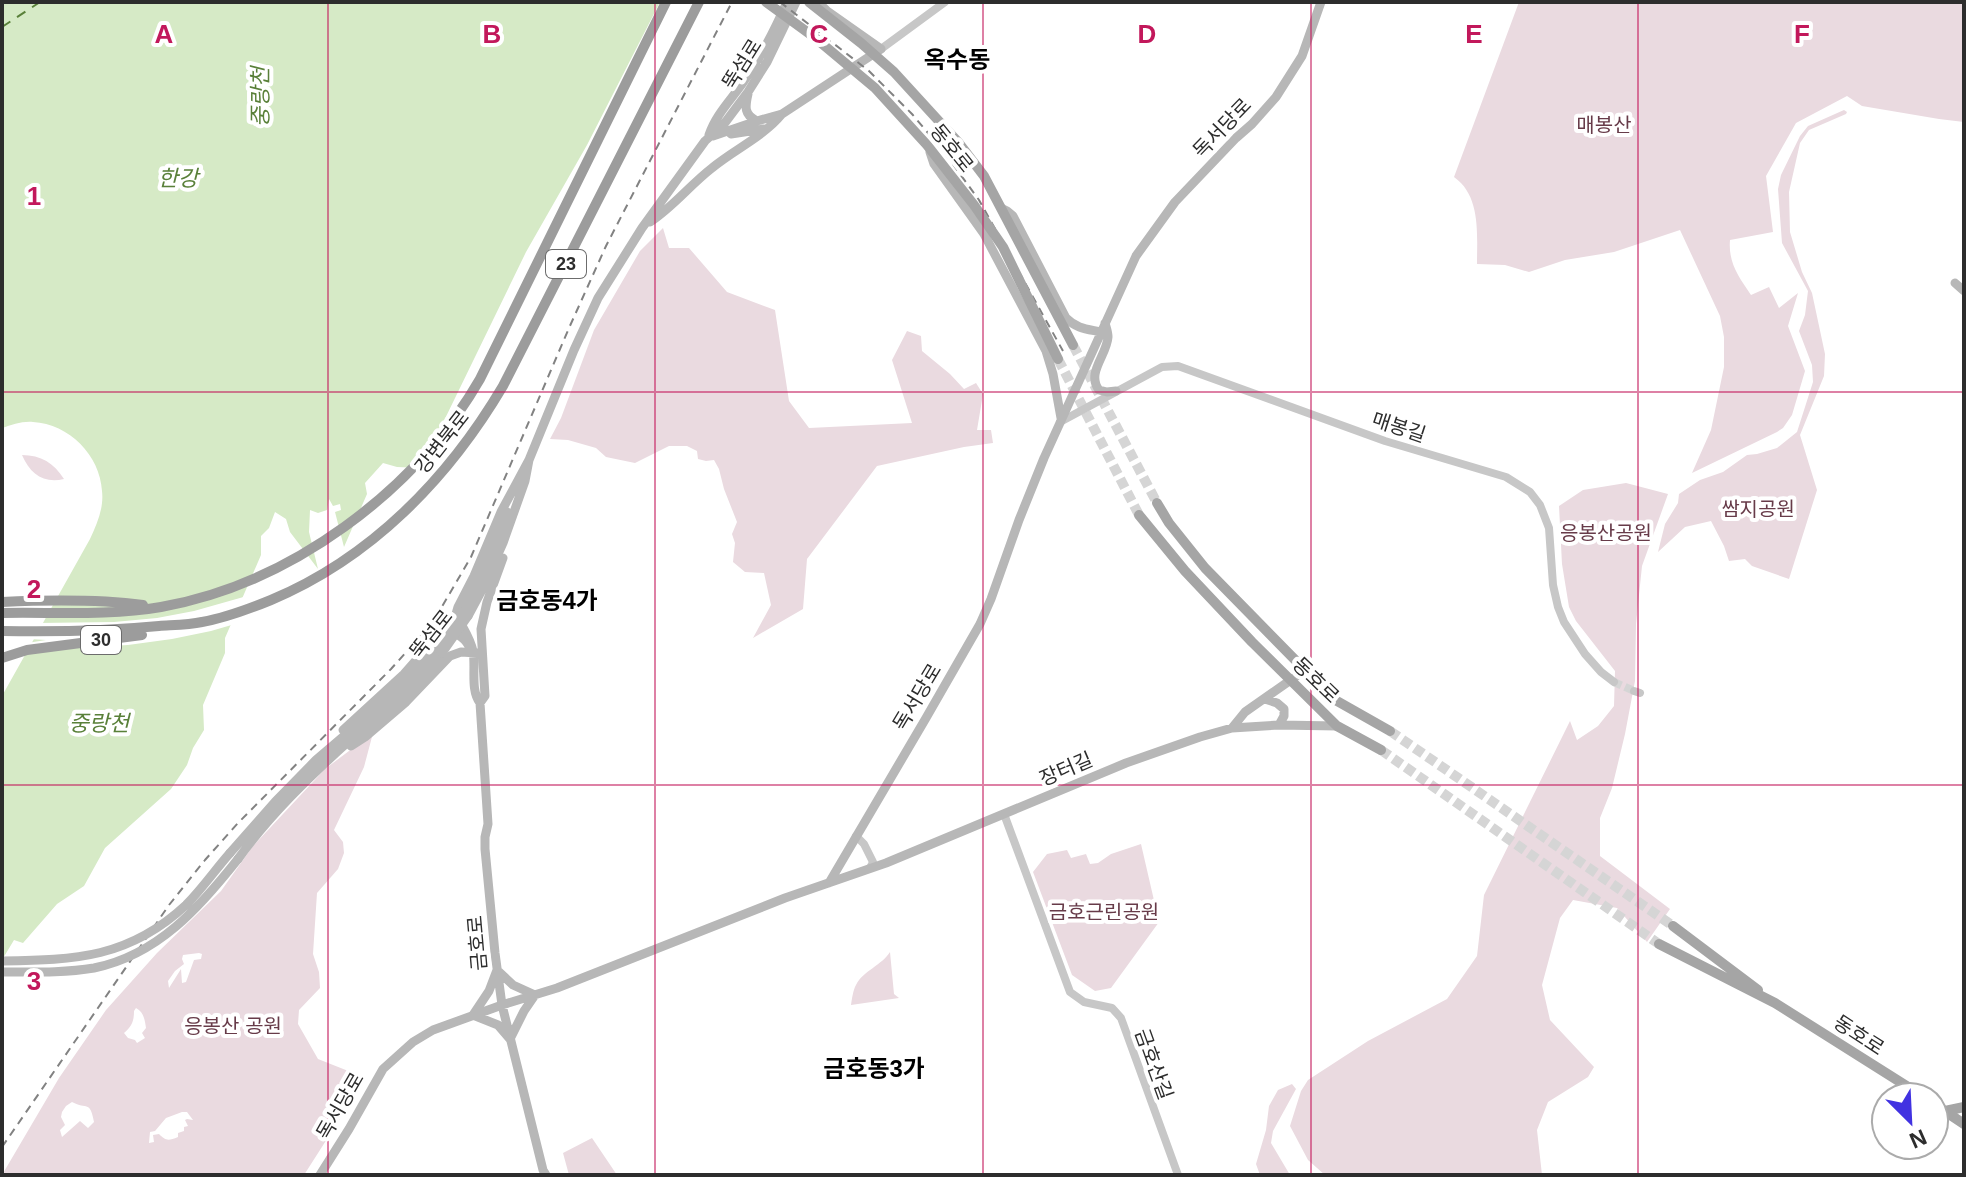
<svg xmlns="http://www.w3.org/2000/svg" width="1966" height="1177" font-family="Helvetica,'Noto Sans KR',sans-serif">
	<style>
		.green { fill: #eadae0; fill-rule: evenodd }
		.water { fill: #d6eac6 }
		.pier { fill: #fff }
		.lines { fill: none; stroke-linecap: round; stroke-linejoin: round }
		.ferry { stroke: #598039; stroke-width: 2; stroke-dasharray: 10 8; stroke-linecap: butt }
		.tertiary-tunnel { stroke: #d5d5d5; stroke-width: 8; stroke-dasharray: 8 4; stroke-linecap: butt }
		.primary-tunnel { stroke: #d5d5d5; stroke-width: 10; stroke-dasharray: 10 5; stroke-linecap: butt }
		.tertiary { stroke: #c7c7c7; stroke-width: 8 }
		.secondary { stroke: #b7b7b7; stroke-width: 9 }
		.primary { stroke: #a5a5a5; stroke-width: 10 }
		.trunk { stroke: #9c9c9c; stroke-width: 10 }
		.rail { stroke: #828282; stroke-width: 2; stroke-dasharray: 8 6; stroke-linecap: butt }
		.secondary-bridge { stroke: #b7b7b7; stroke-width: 9 }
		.primary-bridge { stroke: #a5a5a5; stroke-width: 10 }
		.grid { fill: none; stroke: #c2185b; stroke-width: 2; stroke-opacity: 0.55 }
		.labels { text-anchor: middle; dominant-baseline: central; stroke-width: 8; stroke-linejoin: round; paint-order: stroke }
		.shield { fill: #fff; stroke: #6c6c6c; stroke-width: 2 }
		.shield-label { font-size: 18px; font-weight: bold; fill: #2d2d2d }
		.street-label { font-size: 20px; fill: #2d2d2d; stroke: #fff }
		.park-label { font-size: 20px; fill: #673b49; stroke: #fff }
		.water-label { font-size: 22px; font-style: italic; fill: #598039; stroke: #fff }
		.quarter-label { font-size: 24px; font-weight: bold; fill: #000; stroke: #fff }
		.grid-label { font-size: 26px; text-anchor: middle; font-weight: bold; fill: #c2185b; stroke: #fff; stroke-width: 8; stroke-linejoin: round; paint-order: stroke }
	</style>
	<rect width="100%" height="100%" fill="#fff"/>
	<!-- green -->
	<path class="green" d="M1519,2H1964V122L1939,119L1862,106L1847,96L1796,123L1766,176L1773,232L1730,240C1728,263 1739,277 1751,295L1769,287L1779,308L1798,293L1788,326L1805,371L1792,415L1783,428L1777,432L1692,473L1711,430L1724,367V337L1720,316L1680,230L1614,252L1565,260L1529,272L1505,265L1477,264C1477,234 1481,196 1454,177Z
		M1844,110L1847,112L1846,114L1809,130L1800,143L1789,192L1790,232L1802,272L1812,293L1825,354L1824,376L1800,435L1817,490L1789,579L1752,566L1745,559L1729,561L1724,546L1711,521L1685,527L1658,552L1665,524L1678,503L1679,494L1700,480L1723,472L1747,455L1757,454L1777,448L1797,432L1813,382L1812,365L1799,331L1805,315L1808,291L1782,243L1778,189L1781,175L1800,136L1808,126Z
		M663,228L669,248H689L727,292L775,310L789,401L809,428L912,423L892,360L907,331L921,336L922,351L950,374L964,389L976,383L983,394L977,430H991L993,443L964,447L877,466L807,559L803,609L753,638L771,605L764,573L745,572L733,562L735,543L732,534L737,522L724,489L719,469L714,460L706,461L698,459L697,451L687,446H669L635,463L606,457L596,448L568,440L550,439L561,418L594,330L640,251Z
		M22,455C41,455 54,463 64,479C44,484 30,474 22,455Z
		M1626,483L1668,494L1642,566L1636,624L1635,681L1625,734L1612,788L1600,818V856L1670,909L1647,942L1617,908L1573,900L1560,918L1542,985L1550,1020L1594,1067L1588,1077L1548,1102L1537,1130L1542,1175H1325L1308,1160L1290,1126L1301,1091L1308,1080L1368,1041L1447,999L1477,956L1484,895L1570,721L1577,740L1598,726L1614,706L1615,671L1576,621L1569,607L1562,564L1559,506L1583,490Z
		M373,733L364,767L334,830L343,842L344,853L338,869L317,893L313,954L319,972L320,988L299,1010L298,1024L318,1059L366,1078L304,1175H2L59,1078L106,1010L157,953L221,891L253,846L325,769ZM199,953L202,954L201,959L194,960L186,982L182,983L181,969L169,988L168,981L175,971L184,964L182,959L183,955ZM136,1008C144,1012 145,1021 146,1028L142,1033L145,1038L137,1043L135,1040L128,1038L124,1033C132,1026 134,1021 134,1011ZM72,1102C87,1110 90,1100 94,1122L88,1128L80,1121L62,1137L60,1130L65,1125L61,1117L62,1112L66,1106ZM182,1112H187L193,1120L187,1119L185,1120L188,1126L184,1127V1131L178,1133V1137C168,1141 166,1141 159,1134L153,1135L154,1142L149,1143L150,1132L155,1131L166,1118Z
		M1141,844L1159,922L1111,988L1095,991L1072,975L1033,872L1047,854L1067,850L1071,858L1086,854L1090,864L1098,863L1111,854Z
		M890,952L894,994L899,998L851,1005C852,999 853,990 856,985C863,971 882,965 890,952Z
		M1292,1084L1296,1089L1273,1131L1271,1143L1290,1175H1260L1256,1164L1266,1130L1269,1106L1278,1090Z
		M592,1138L617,1175H569L563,1153Z"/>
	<!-- water -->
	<path class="water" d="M2,2H660L587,145L526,252L421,468L397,467L383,463L365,483L367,494L344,547L335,512L341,510L340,504L333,506L329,499L327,510L318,513L310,510L309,532L318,569L290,532L286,519L275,512L269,528L261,536V555L225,638V653L203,705L204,730L193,748L187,765L171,789L105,848L84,886L57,904L23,943L14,940L2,960V696L90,539C97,524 104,508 102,491C100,455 69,424 33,422C22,421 12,425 2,428Z"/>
	<!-- pier -->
	<path class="pier" d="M247,596L235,624L211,631L172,639L128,645L44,650L21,654L27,643L46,640L29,639L38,623L114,622L157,618L194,611Z"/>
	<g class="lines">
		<!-- ferry -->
		<path class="ferry" d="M2,27L40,2"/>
		<!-- tertiary-tunnel -->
		<path class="tertiary-tunnel" d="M1614,682L1634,691"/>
		<!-- primary-tunnel -->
		<path class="primary-tunnel" d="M1073,345L1157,503
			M1058,359L1139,515
			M1390,731L1673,926
			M1381,750L1659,944"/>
		<!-- tertiary -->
		<path class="tertiary" d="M881,49L945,2
			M1060,422L1162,367L1178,366L1385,441L1506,477L1530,492L1540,505L1549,528L1553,585L1558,607L1564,622L1585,654L1601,672L1614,682
			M1634,691L1640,693
			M1004,814L1070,992L1084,1002L1112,1008L1121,1018L1178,1175
			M856,836L864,844L873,862L870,868"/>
		<!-- secondary -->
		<path class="secondary" d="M748,94C745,107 744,115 757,121
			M731,134L764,129
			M709,135C716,114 732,99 744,81C761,57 775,29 787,2
			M713,136L757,121L782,114
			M930,152L934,164L984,234L1046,351L1053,374L1061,418
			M1001,208L1007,211L1013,216L1066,318C1077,329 1087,329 1101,332
			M650,222C673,207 690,185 712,168C735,149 763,137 782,114L881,49L827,11L818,2
			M1955,283L1964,291
			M1105,323C1106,327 1108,332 1108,337C1107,355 1086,373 1099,390L1107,392L1116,391
			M529,460L501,512L474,576L458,607L456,614C462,627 470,637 473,651C476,667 470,690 480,703L488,824L485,837V849L495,953L502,1005L543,1170L546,1175
			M464,608L491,556L507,512
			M468,616L483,588L503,543L525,481L529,460L574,350L598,298L642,228L705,141L724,124L748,92L767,62L796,2
			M1265,699L1277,703L1284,709V716L1279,725
			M480,703L485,696L481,629L487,602L503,558
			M1232,728L1245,712L1305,670
			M343,730L404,674L441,632C453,629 464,637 469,646
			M351,746L365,737L406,702L450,656L461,652L477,653
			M230,853L275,802L316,760L398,690L436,648
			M238,859C270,815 308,778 348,742C381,713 413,686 442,653
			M829,883L926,718L980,624L991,599L1019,520L1044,458L1136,256L1175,202L1236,138L1252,124L1276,97L1302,56L1321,2
			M497,970L513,985L535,995L524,1011L510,1039L498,1025L473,1015L489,991Z
			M320,1175L349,1129L383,1069L413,1042L433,1030L502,1005L557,988L785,898L886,863L1126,763L1200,737L1232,728L1279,725L1337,726"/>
		<!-- primary -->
		<path class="primary" d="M1157,503L1169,523L1205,568L1305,670L1337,701L1390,731
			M1139,515L1185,571L1252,642L1337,726L1381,750
			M1673,926L1758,990
			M1659,944L1775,1003L1924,1097
			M1934,1104L1964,1124
			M1945,1111L1964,1107"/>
		<!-- trunk -->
		<path class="trunk" d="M2,602C48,600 97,599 143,605
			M2,613C54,612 109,616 161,607C290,584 415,492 480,379L666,2
			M2,631C55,632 107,631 159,626C173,625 188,625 202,622C225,618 249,609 271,600C371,558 448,479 503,386L699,2
			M2,658L27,650L142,635"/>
		<!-- rail -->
		<path class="rail" d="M780,2L869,71L912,114L944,152L979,200L1063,351
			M2,1147L169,905L205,860L238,823L391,669L417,640L440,610L471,557L569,328L606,246L732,2"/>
		<!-- secondary-bridge -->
		<path class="secondary-bridge" d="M436,648L462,612
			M442,653L468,616
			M2,961C76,960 129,958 186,905C202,889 215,870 230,853
			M2,972C33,972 64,973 94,968C158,955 200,907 238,859"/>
		<!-- primary-bridge -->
		<path class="primary-bridge" d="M766,2L814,37L875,88L927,145L974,205L1003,247L1058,359
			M809,2L861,43L894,72L958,142L984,176L1073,345"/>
	</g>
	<!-- grid -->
	<path class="grid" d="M328,2V1175M655,2V1175M983,2V1175M1311,2V1175M1638,2V1175M2,392H1964M2,785H1964"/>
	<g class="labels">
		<!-- shield labels -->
		<g class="shield">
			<rect x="546" y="250" width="40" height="28" rx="6"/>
			<rect x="81" y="626" width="40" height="28" rx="6"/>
		</g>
		<g class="shield-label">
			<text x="566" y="264">23</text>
			<text x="101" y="640">30</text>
		</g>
		<!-- street labels -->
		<g class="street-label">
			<text transform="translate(742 64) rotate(-58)">뚝섬로</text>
			<text transform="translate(1222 128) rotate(-46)">독서당로</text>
			<text transform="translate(952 148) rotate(51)">동호로</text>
			<text transform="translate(1399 427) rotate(18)">매봉길</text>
			<text transform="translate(442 442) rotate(-52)">강변북로</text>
			<text transform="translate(431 634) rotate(-52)">뚝섬로</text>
			<text transform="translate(1316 680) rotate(44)">동호로</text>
			<text transform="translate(917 697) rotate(-59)">독서당로</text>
			<text transform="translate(1066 769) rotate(-23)">장터길</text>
			<text transform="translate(477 943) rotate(-95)">금호로</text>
			<text transform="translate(1859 1035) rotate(33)">동호로</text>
			<text transform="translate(1154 1064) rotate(70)">금호산길</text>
			<text transform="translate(340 1106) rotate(-60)">독서당로</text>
		</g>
		<!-- park labels -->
		<g class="park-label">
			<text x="1604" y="125">매봉산</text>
			<text x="1758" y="509">쌈지공원</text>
			<text x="1606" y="533">응봉산공원</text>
			<text x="1104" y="912">금호근린공원</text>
			<text x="233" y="1026">응봉산 공원</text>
		</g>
		<!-- water labels -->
		<g class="water-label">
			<text transform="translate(260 97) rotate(-90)">중랑천</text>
			<text x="178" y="178">한강</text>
			<text x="99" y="723">중랑천</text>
		</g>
		<!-- quarter labels -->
		<g class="quarter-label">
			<text x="957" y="59">옥수동</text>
			<text x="547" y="600">금호동4가</text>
			<text x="874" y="1068">금호동3가</text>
		</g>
	</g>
	<g class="grid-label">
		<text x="164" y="43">A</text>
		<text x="492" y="43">B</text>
		<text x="819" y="43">C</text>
		<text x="1147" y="43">D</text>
		<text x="1474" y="43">E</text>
		<text x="1802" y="43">F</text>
		<text x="34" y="205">1</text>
		<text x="34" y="598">2</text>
		<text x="34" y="990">3</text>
	</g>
	<!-- border -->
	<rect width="1966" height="1177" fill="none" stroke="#2d2d2d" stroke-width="8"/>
	<!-- north arrow -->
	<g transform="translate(1910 1121) rotate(156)"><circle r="38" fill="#ffffff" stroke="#ababab" stroke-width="2"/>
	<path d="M0-6L14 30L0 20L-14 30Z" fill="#4132e1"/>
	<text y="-12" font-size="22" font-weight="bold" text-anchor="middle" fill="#2d2d2d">N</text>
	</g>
</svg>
